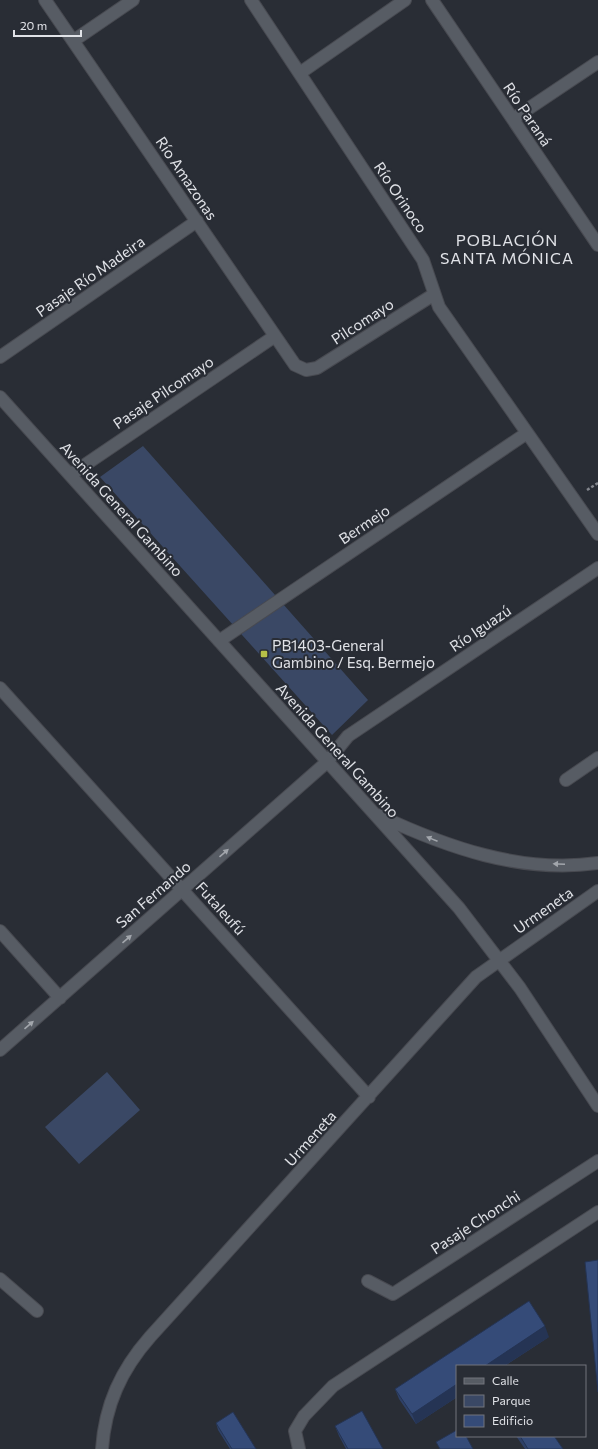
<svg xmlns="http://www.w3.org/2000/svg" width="598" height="1449" font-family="Commissioner,sans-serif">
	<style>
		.green { fill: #3a4865 }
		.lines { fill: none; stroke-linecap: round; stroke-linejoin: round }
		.minor-casing { stroke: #484a51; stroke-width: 14 }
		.path { stroke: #83868d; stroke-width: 2.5; stroke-dasharray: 3 2; stroke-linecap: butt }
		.minor { stroke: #575c64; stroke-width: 12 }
		.wall { fill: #2e4067 }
		.shaded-wall { fill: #253454 }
		.building { fill: #354b78; stroke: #253454 }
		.oneway { fill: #a2a6ac }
		.poi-dot { fill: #b7c148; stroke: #292d35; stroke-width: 1.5 }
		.labels { text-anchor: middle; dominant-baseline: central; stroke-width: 4; stroke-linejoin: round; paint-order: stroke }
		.street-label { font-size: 15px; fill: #e0e2e7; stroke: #292d35 }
		.poi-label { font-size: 15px; fill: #e0e2e7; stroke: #292d35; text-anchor: start }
		.neighbourhood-label { font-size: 16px; letter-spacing: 1px; fill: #e0e2e7; stroke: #292d35 }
	</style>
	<rect width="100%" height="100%" fill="#292d35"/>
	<!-- green -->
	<path class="green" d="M143,446L368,700L332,735L100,477Z
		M107,1072L140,1110L79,1164L45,1127Z"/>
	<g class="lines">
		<!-- minor casing -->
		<g class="minor-casing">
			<path id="minor" d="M45,0L295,365L306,370L317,368L433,295
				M251,0L423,260L439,307L598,534
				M432,0L598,245
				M73,41L133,0
				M300,73L405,0
				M513,119L598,62
				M0,357L197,221
				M0,397L459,908L520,988L598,1106
				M70,475L275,336
				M219,641L527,433
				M0,688L369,1097
				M566,780L598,758
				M378,815C446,847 521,874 598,863
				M0,931L60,998
				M0,1050L327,762L348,736L598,568
				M0,1279L37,1311
				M368,1281L393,1294L598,1161
				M102,1449C105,1405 121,1370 150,1337L476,977L598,891
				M299,1449L295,1431L304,1416L333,1386L598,1212"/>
		</g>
		<!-- path -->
		<path class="path" d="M587,490L598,483"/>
		<!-- minor -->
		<use href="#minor" class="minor"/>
	</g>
	<!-- wall -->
	<path class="wall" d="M549,1337L416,1424L399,1399L395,1389Z
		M216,1423L256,1449H230L218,1430Z
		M335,1426L383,1449H346L339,1436Z
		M516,1436H554L563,1449H525Z"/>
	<!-- shaded-wall -->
	<path class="shaded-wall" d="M545,1326L549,1337L504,1366H485Z
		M457,1384V1397L416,1424L412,1414Z"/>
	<!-- building -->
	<path class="building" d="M598,1260V1392L585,1262Z
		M529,1301L545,1326L485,1366H457V1384L412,1414L395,1389Z
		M362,1411L383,1449H348L335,1426Z
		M233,1412L256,1449H232L216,1423Z
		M457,1430V1436H466L473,1449H440L436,1442Z
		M520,1436H554L563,1449H528Z"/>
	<!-- one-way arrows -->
	<defs><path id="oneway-solid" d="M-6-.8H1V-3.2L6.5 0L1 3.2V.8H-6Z"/></defs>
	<g class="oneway">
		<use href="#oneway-solid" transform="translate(432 839) rotate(-158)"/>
		<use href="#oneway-solid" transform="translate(224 853) rotate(-41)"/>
		<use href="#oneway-solid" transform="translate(559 864) rotate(-178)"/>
		<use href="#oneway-solid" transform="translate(127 939) rotate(-41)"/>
		<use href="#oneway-solid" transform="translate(29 1025) rotate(-41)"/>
	</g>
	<!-- markers -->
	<rect class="poi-dot" x="260" y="650" width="8" height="8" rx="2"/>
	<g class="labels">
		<!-- street labels -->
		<g class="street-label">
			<text transform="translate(528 114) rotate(56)">Río Paraná</text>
			<text transform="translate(187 178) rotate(56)">Río Amazonas</text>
			<text transform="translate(401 197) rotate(56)">Río Orinoco</text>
			<text transform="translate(90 276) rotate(-35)">Pasaje Río Madeira</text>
			<text transform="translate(362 321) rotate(-33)">Pilcomayo</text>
			<text transform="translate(163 392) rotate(-34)">Pasaje Pilcomayo</text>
			<text transform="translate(122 509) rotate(48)">Avenida General Gambino</text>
			<text transform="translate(364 524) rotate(-34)">Bermejo</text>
			<text transform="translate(480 628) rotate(-34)">Río Iguazú</text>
			<text transform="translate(338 750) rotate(48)">Avenida General Gambino</text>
			<text transform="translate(153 894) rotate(-41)">San Fernando</text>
			<text transform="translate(221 908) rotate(48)">Futaleufú</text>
			<text transform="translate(543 910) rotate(-35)">Urmeneta</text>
			<text transform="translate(310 1138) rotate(-48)">Urmeneta</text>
			<text transform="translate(475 1222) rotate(-33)">Pasaje Chonchi</text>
		</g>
		<!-- poi labels -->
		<g class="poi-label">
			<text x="272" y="645">PB1403-General<tspan x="272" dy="17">Gambino / Esq. Bermejo</tspan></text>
		</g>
		<!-- neighbourhood labels -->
		<g class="neighbourhood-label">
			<text x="507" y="239">POBLACIÓN<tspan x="507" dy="18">SANTA MÓNICA</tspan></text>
		</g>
	</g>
	<!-- legend -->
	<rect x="456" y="1365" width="130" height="72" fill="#292d35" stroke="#72757c"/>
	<rect x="464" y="1378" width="20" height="6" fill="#575c64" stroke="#72757c"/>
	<text x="492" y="1385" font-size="12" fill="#e0e2e7">Calle</text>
	<rect x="464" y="1395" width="20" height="12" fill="#3a4865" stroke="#72757c"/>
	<text x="492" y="1405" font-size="12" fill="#e0e2e7">Parque</text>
	<rect x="464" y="1415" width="20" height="12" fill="#354b78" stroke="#72757c"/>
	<text x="492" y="1425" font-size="12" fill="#e0e2e7">Edificio</text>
	<!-- scale -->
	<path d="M14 30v6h67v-6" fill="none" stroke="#e0e2e7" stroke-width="2"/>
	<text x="20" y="30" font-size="12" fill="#e0e2e7" stroke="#292d35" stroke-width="3" paint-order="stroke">20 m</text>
</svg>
